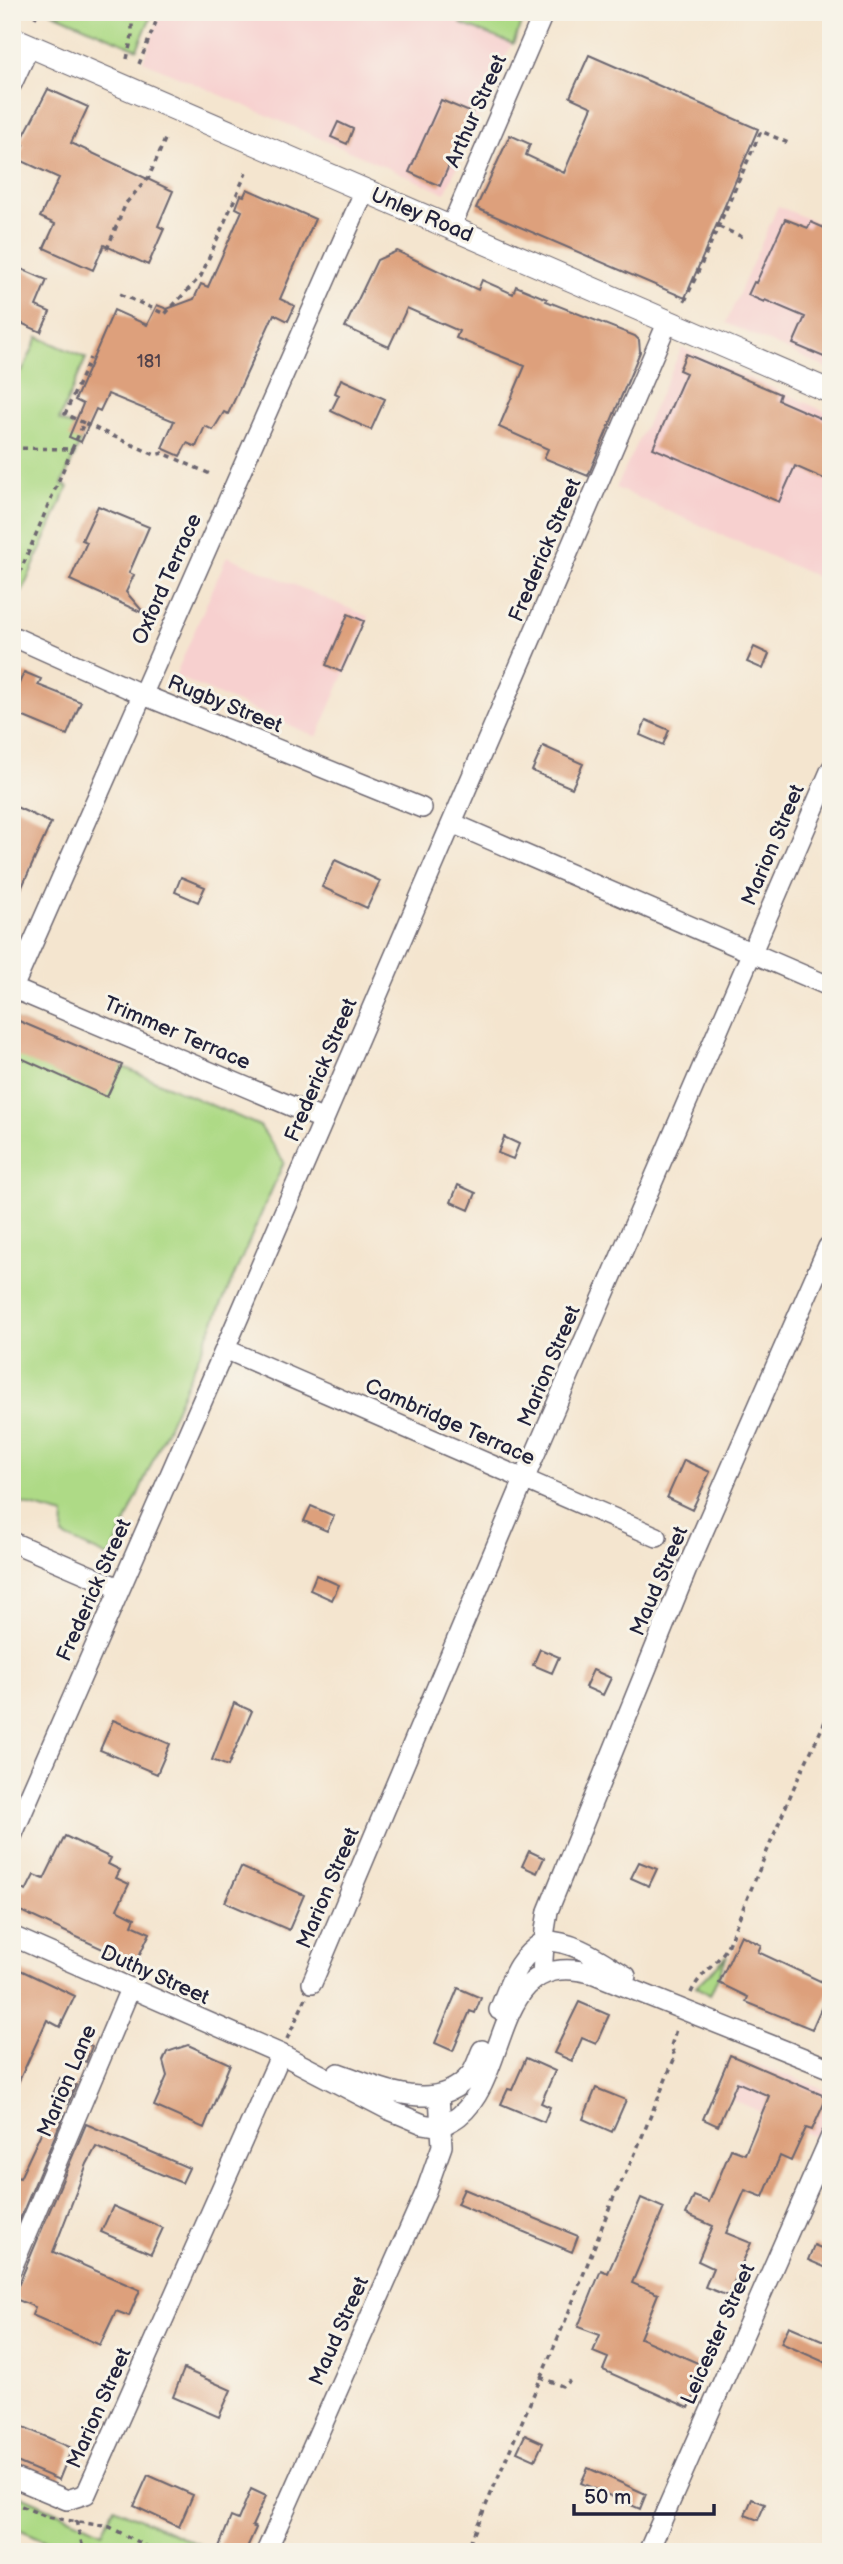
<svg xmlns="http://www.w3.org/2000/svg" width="843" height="2564" font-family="'Balsamiq Sans',sans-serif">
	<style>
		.built { fill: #f7d0cf }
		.green { fill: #aeda86; stroke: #687e60; stroke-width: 2 }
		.building { fill: #dda07b }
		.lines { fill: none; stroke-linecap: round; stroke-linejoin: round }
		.minor-casing { stroke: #6c666f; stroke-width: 22 }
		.major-casing { stroke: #6c666f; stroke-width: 25 }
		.path { stroke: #6c666f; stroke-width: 3.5; stroke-dasharray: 5 5; stroke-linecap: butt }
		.minor { stroke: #fff; stroke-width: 19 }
		.major { stroke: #fff; stroke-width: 23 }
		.labels { text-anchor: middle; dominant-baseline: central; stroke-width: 6; stroke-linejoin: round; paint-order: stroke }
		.number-label { font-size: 18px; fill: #51424b }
		.street-label { font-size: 21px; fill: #22223b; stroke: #f7f3e8 }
	</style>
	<rect width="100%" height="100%" fill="#f7f3e8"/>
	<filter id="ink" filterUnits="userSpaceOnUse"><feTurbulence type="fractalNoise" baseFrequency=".0143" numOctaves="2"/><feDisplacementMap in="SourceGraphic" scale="14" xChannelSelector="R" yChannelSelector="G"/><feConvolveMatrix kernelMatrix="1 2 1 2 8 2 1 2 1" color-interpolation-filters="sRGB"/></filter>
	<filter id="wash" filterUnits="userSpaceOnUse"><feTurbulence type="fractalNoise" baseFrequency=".00686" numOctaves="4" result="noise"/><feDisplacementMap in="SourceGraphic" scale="28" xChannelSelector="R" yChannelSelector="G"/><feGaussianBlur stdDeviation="1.57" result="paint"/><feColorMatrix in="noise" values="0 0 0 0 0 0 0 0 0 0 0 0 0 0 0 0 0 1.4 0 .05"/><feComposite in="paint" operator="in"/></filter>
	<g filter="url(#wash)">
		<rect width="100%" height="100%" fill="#f4e5cf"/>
		<!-- built -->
		<path class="built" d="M161,12H526L445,193L143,61Z
			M778,206L831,229V370L726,323Z
			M682,348L831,414V583L616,488Z
			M227,556L369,617L317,737L175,676Z
			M750,2062L831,2092V2144L732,2099Z"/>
		<!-- green -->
		<path class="green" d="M51,12H153L137,49Z
			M466,12H526L513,44L461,24Z
			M38,337L86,358L59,420L85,432L62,484L68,487L22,592L12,588V368L22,372Z
			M12,1019L260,1126L284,1162L110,1558L63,1536L64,1515L12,1501Z
			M727,1956L710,1995L696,1986Z
			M12,2492L103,2532L114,2507L216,2552H72L12,2526Z"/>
		<g id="blocks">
			<!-- building -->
			<path class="building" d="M589,55L758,129L685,298L476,208L510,135L530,144L526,155L564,173L592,107L570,97Z
				M48,89L88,107L71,143L173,191L158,226L164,229L148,265L104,245L93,270L44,248L55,224L40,217L59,178L18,159L24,145L20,143Z
				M441,100L472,113L440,186L409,172Z
				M338,122L353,129L347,144L331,137Z
				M247,189L315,219L280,299L295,306L288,321L274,314L228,414L224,412L213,430L205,426L196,447L187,443L180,456L162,448L174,421L108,394L100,411L96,409L81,442L69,437L83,404L75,400L114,310L147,325L157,305L167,309L194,299L201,284L208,287L242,211L236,208L241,195L244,196Z
				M785,219L808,228L811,222L831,231V360L793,344L805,317L765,300L764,302L748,295L754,282L756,283Z
				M397,251L478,290L482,280L513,294L516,286L547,299L546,301L635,336L639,340L640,352L588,476L544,458L548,449L499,427L525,366L456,338L459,331L407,308L389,347L345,327L377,260Z
				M12,265L47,280L36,306L50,312L41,332L12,319Z
				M686,354L780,394L778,400L831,423V482L795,466L779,502L653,448L686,373L679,370Z
				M341,379L385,399L371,430L331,411L339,395L335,393Z
				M98,506L149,527L129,573L134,575L126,592L145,614L70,580L87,542L82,540Z
				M348,614L364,621L341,672L326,665Z
				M754,647L769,654L763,669L747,662Z
				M24,672L41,679L38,685L81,702L67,735L12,712V700Z
				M646,720L669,730L663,745L640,735Z
				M543,746L583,764L572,788L532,771Z
				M12,805L51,823L12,909Z
				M335,860L380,881L367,908L322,887Z
				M181,877L205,887L198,902L175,892Z
				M12,1018L122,1065L107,1097L12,1054Z
				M504,1137L519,1144L513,1159L498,1153Z
				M458,1185L476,1193L469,1210L451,1202Z
				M684,1460L710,1472L692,1510L667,1498Z
				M311,1506L334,1516L327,1531L304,1521Z
				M316,1575L339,1585L332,1600L310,1590Z
				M540,1649L559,1657L552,1673L533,1665Z
				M593,1670L611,1678L603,1695L585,1687Z
				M234,1703L252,1711L228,1766L212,1760Z
				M113,1720L170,1744L157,1774L100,1750Z
				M65,1836L111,1858L108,1864L120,1870L116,1878L129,1884L117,1909L135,1918L132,1925L150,1933L135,1964L14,1908L22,1889L26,1891L34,1875L44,1879Z
				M529,1851L544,1858L537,1873L522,1866Z
				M639,1862L657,1869L649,1886L631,1878Z
				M241,1867L304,1895L289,1930L225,1902Z
				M741,1935L761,1945L758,1952L831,1986L812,2029L746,2002L748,1997L719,1983Z
				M12,1966L75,1996L60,2027L47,2020L12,2096Z
				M458,1988L481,1998L475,2013L470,2011L453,2051L435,2043Z
				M579,2002L609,2015L596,2044L582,2038L572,2061L554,2053Z
				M82,2042L92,2046L86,2062L75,2057Z
				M188,2045L230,2064L204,2128L154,2106L167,2076L163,2061L167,2052Z
				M730,2055L827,2097L812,2130L806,2128L791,2161L780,2156L763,2197L745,2190L726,2233L751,2243L728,2296L705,2287L713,2268L698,2261L713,2226L686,2214L694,2196L709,2202L731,2149L745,2154L769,2096L737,2082L718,2126L703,2119Z
				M526,2058L555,2071L541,2103L550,2107L544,2122L501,2104L508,2089L512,2090Z
				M60,2078L76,2085L68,2104L52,2096Z
				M596,2088L626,2100L612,2132L583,2119Z
				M53,2107L65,2112L17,2226L12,2224V2185L16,2177L20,2178Z
				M86,2124L189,2168L182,2183L96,2147L87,2164L53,2252L140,2290L129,2316L116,2311L100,2345L32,2315L35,2307L13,2298Z
				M464,2189L578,2236L572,2252L457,2204Z
				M641,2198L664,2208L632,2283L658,2294L640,2338L707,2367L689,2408L603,2370L608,2358L593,2352L600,2335L578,2327L601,2270L608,2273Z
				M113,2206L163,2228L151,2254L101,2232Z
				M814,2245L831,2252V2270L808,2260Z
				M789,2326L831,2344V2365L781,2343Z
				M184,2369L231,2390L219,2417L173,2397Z
				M12,2422L72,2448L59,2480L12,2460Z
				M525,2435L543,2443L535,2460L517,2452Z
				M588,2468L646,2494L640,2509L581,2483Z
				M148,2475L193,2495L179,2527L134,2506Z
				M251,2489L266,2496L252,2526L256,2528L245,2552H231L219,2547L231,2517L238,2520Z
				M752,2499L765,2504L758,2520L745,2515Z"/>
		</g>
	</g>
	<g filter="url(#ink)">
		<use href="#blocks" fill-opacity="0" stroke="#6c666f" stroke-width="2"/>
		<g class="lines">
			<!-- minor casing -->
			<g class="minor-casing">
				<path id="minor" d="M12,84L30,45
					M451,227L544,12
					M12,636L141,694L422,808
					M452,823L831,987
					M12,988L324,1120
					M13,988L365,190
					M225,1349L657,1537
					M12,1542L119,1588
					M12,1836L225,1349L668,321
					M12,1936L281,2054L387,2109L423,2124L441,2127
					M544,1941C574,1940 601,1961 626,1976
					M542,1974L545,1930L548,1911L689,1564L828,1247L831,1246
					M312,1983L529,1468L831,769
					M499,2010C512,1979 515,1960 544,1941
					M338,2073C380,2087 435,2116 470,2075C476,2068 478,2058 482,2050
					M441,2127C447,2123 454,2120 459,2116C512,2074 491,1945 594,1974L831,2069
					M12,2268L130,1989
					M12,2477L67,2500L86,2494L281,2054
					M266,2552L426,2191L442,2146L439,2095
					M648,2552L831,2136"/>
			</g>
			<!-- major casing -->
			<g class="major-casing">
				<path id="major" d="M12,38L831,392"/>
			</g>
			<!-- path -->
			<path class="path" d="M35,18L38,12
				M127,59L132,36V12
				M139,64L160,12
				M719,227L745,238
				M107,249L126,203L149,177L166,137
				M120,294L165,314L201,276L246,173
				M685,301L761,131L788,143
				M84,423L65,414L90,358
				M12,448L72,449L12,591
				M72,449L84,423L155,455L163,453L210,474
				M691,1993C699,1974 715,1966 726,1949L794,1787L831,1709
				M287,2039L306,1998
				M540,2377L562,2386L570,2381
				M12,2502L47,2517L110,2527L156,2552
				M76,2521L84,2552
				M466,2552L566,2319L612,2201L634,2156L675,2057L671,2046L677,2026"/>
			<!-- minor -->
			<use href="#minor" class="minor"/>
			<!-- major -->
			<use href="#major" class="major"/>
		</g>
	</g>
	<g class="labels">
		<!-- number labels -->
		<g class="number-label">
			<text x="149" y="361">181</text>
		</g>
		<!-- street labels -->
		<g class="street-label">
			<text transform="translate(476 111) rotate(-66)">Arthur Street</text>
			<text transform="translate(422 215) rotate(23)">Unley Road</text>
			<text transform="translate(545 550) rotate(-67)">Frederick Street</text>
			<text transform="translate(167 579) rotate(-66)">Oxford Terrace</text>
			<text transform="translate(225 704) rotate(22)">Rugby Street</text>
			<text transform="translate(773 845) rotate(-67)">Marion Street</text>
			<text transform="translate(177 1033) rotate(23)">Trimmer Terrace</text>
			<text transform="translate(321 1070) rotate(-67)">Frederick Street</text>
			<text transform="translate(549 1366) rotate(-67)">Marion Street</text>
			<text transform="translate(450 1422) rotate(24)">Cambridge Terrace</text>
			<text transform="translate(659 1581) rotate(-67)">Maud Street</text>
			<text transform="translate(94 1590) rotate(-66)">Frederick Street</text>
			<text transform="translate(328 1888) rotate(-67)">Marion Street</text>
			<text transform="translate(155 1975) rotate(24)">Duthy Street</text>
			<text transform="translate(67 2081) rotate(-67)">Marion Lane</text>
			<text transform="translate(339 2331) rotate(-66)">Maud Street</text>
			<text transform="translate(718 2334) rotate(-66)">Leicester Street</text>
			<text transform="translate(99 2408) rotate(-66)">Marion Street</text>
		</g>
	</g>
	<!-- margin -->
	<rect width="843" height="2564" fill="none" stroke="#f7f3e8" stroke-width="42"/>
	<!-- scale -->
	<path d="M574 2504v10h140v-10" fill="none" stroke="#22223b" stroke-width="3.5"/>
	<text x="584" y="2504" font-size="21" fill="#22223b" stroke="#f7f3e8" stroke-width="5" paint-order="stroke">50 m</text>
</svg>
